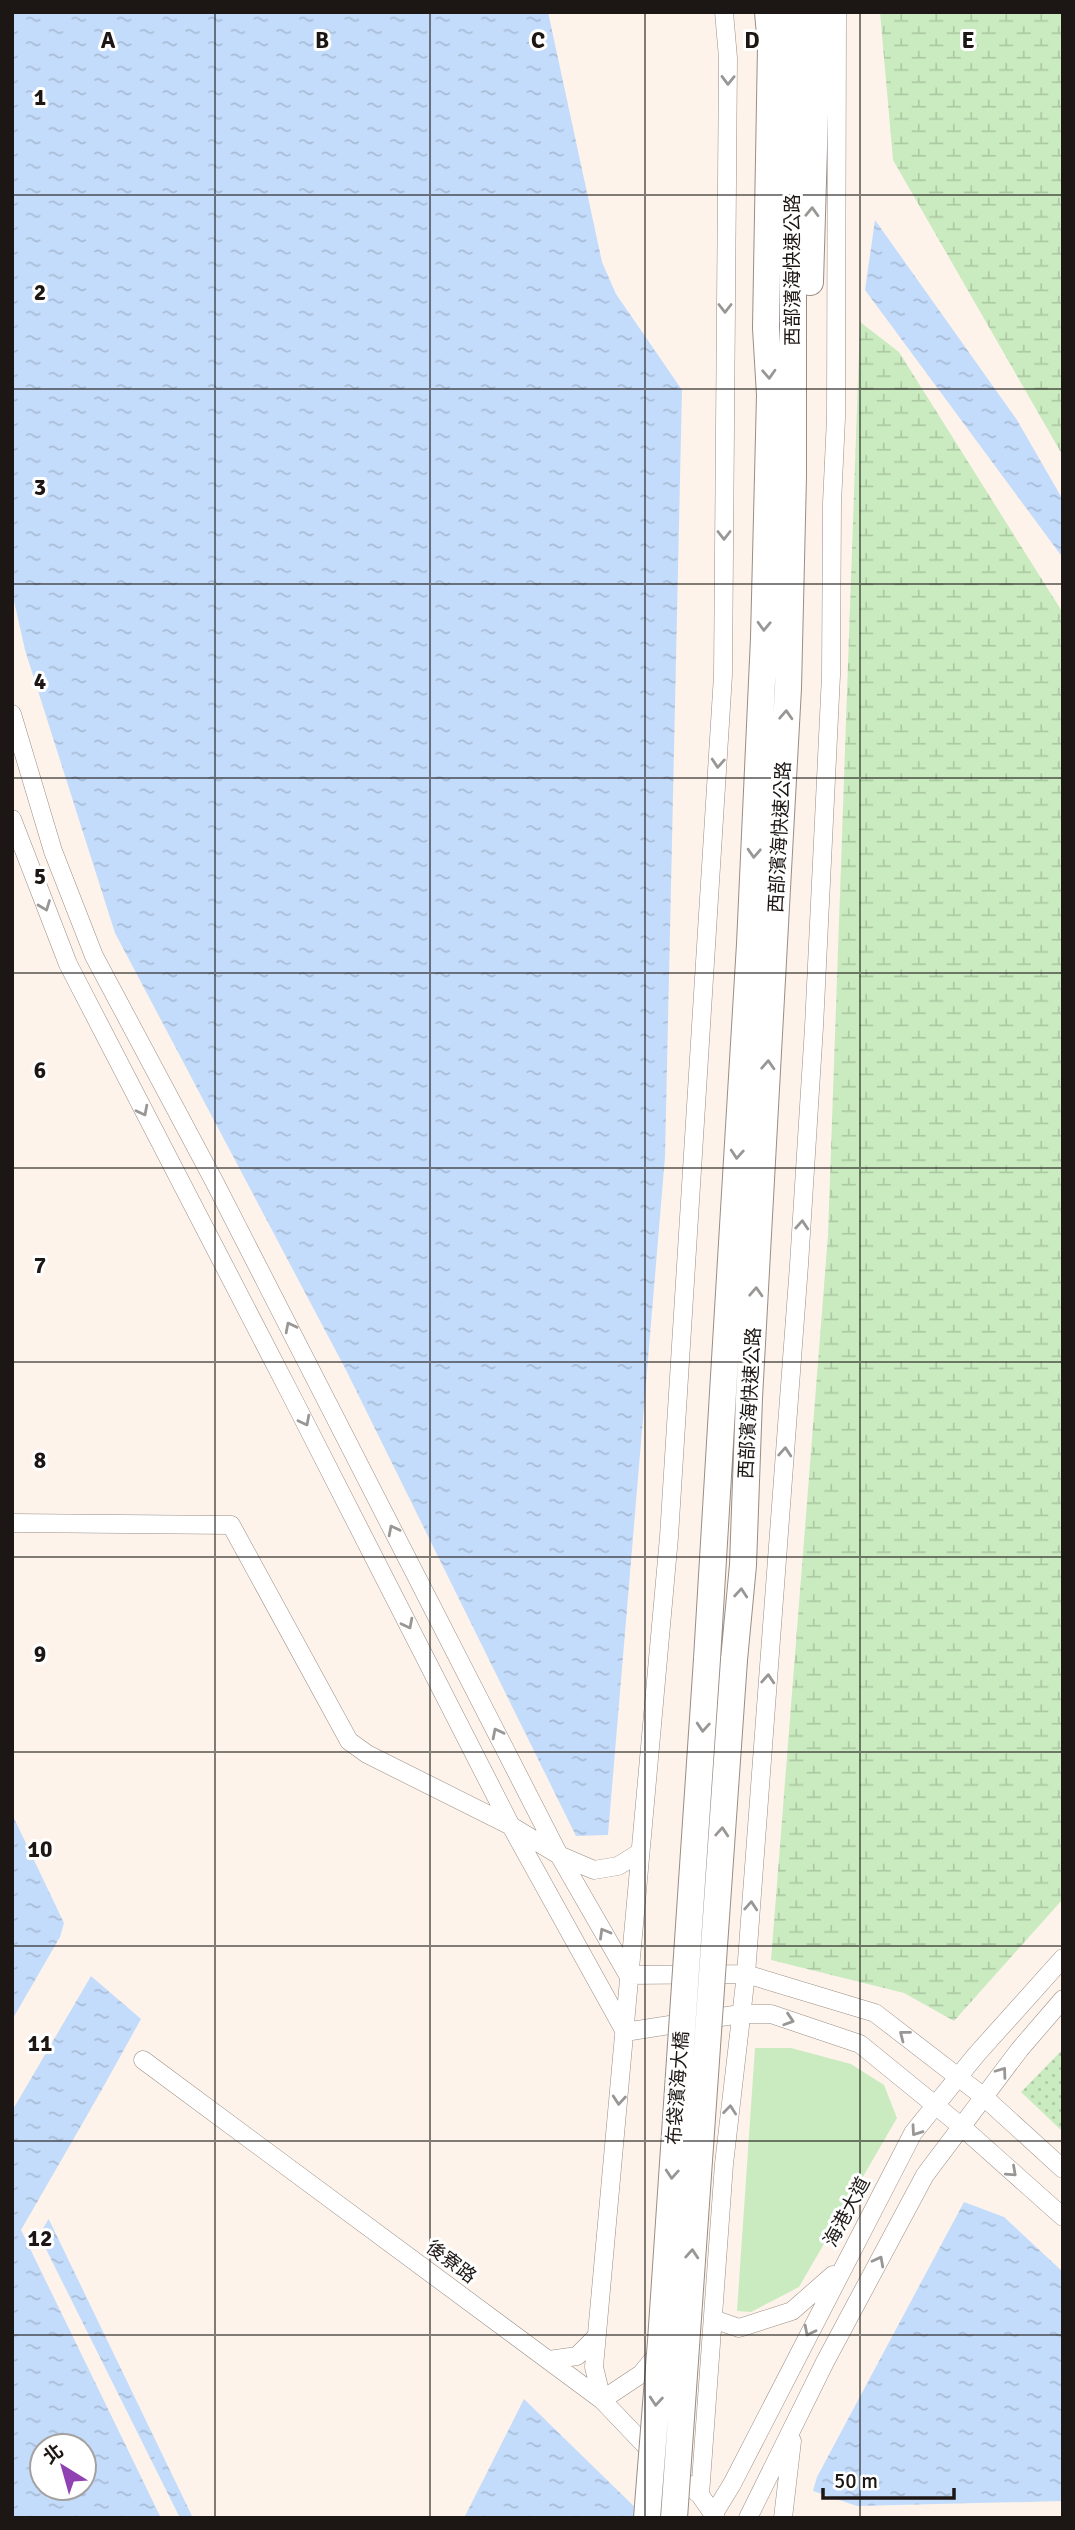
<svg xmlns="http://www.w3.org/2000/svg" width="1075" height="2530" font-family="Signika,'Noto Sans TC',sans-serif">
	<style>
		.grass { fill: #caebc0 }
		.wetland { fill: url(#wetland-marsh) }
		.park { fill: url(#park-dots) }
		.water { fill: url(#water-ripples); fill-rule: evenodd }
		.pier { fill: #fdf3eb }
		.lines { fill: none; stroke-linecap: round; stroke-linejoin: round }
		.minor-casing { stroke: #998d84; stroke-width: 19 }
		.highway-casing { stroke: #998d84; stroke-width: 28 }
		.minor { stroke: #fff; stroke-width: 18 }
		.highway { stroke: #fff; stroke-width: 26 }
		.highway-bridge-casing { stroke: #998d84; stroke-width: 28; stroke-linecap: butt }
		.highway-bridge { stroke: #fff; stroke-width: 26 }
		.oneway { stroke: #999795 }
		.grid { fill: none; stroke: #1c1714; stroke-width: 2; stroke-opacity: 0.55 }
		.labels { text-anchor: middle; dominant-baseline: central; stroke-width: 6; stroke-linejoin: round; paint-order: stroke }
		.street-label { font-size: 19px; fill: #1c1714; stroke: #fff }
		.grid-label { font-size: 23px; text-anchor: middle; font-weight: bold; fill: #1c1714; stroke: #fff; stroke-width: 6; stroke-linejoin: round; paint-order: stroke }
	</style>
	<defs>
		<pattern id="wetland-marsh" width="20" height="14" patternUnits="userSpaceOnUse" patternTransform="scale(1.75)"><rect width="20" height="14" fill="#caebc0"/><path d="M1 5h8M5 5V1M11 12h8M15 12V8" fill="none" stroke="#adc9a4"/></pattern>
		<pattern id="park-dots" width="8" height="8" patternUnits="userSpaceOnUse" patternTransform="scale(1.75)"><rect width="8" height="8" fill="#caebc0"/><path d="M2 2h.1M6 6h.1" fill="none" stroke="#adc9a4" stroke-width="1.8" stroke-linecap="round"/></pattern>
		<pattern id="water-ripples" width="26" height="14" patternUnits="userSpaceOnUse" patternTransform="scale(1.75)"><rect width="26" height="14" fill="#c4dcfb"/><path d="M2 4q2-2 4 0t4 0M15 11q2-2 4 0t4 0" fill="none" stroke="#a8bcd6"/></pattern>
	</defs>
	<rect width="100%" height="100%" fill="#fdf3eb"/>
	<!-- grass -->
	<path class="grass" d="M755,2048H791L851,2064L884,2085L897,2118L799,2287L751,2312L737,2311Z"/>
	<!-- wetland -->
	<path class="wetland" d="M880,12H1063V456L893,160Z
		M860,322L899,352L1063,613V1899L954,2021L904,1993L771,1960L828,1235Z"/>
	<!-- park -->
	<path class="park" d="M1063,2049V2132L1021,2092Z"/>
	<!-- water -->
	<path class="water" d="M12,12H548L602,262L616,294L682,390L665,1157L608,1835L576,1836L347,1372L115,933L25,650L12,592Z
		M875,220L1017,420L1063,500V558L865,290Z
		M12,1814L64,1923L60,1937L12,2020Z
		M91,1976L141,2019L40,2201L193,2518H12V2111ZM42,2446H84V2488H42Z
		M964,2202L1004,2217L1063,2272V2501L857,2506L813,2491L817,2477Z
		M524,2399L646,2518H464Z"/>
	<!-- pier -->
	<path class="pier" d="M100,2093L103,2095L44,2201L51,2215L39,2235L180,2518H161L21,2230Z"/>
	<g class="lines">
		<!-- minor casing -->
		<g class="minor-casing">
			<path id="minor" d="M12,714L53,851L94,956L214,1181L559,1855L628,1975L746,1974L875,2013L984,2097L1063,2169
				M12,819L68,964L291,1395L511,1826L624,2030
				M12,1523L231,1525L349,1741L367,1754L511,1826L559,1855L594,1870L618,1866L639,1853
				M625,2032L740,2014H771L860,2044L962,2127L1063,2217
				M143,2060L602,2400L663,2464L700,2495L716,2518
				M713,2319L739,2328L792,2311L833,2275
				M549,2360L577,2356L596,2337
				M602,2400L594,2367L669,1537L723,675L728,58L724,12
				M602,2400L641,2374L660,2351
				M700,2495L724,2164L746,1974L799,1265L814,1027L831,675L832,503L836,418L837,12
				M713,2515L732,2484L913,2133L976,2055L1063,1958
				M748,2518L825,2362L925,2175L1020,2049L1063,1999
				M783,2518L792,2441"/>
		</g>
		<!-- highway casing -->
		<g class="highway-casing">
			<path id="highway" d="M810,282L818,12
				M707,1659L750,944L764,638L770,395L766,328L771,46L768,12
				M734,1660L743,1565L749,1398L788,688L793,476V12"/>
		</g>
		<!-- minor -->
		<use href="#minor" class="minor"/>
		<!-- highway -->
		<use href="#highway" class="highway"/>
		<!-- highway-bridge casing -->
		<g class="highway-bridge-casing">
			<path id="highway-bridge" d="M647,2518L661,2341L707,1659
				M674,2518L734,1660"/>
		</g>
		<!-- highway-bridge -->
		<use href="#highway-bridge" class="highway-bridge"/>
	</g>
	<!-- one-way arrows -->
	<defs><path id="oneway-chevron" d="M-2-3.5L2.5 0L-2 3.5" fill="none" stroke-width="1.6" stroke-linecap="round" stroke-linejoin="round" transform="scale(1.75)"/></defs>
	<g class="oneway">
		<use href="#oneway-chevron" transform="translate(728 80) rotate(91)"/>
		<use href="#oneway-chevron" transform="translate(812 212) rotate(-88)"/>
		<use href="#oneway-chevron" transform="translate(725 308) rotate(90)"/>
		<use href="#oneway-chevron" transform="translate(769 374) rotate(87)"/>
		<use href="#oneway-chevron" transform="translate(724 535) rotate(90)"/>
		<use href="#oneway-chevron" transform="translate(764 626) rotate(92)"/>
		<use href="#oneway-chevron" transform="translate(786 715) rotate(-87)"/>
		<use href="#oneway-chevron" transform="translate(718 763) rotate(94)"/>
		<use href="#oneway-chevron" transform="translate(754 853) rotate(93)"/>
		<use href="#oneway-chevron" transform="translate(45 906) rotate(69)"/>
		<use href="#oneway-chevron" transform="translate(768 1065) rotate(-87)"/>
		<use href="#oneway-chevron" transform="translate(143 1111) rotate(63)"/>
		<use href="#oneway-chevron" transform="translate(737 1154) rotate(94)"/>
		<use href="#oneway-chevron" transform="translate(802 1225) rotate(-86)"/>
		<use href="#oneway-chevron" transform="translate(756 1292) rotate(-87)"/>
		<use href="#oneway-chevron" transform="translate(290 1327) rotate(-117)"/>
		<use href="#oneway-chevron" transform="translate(305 1421) rotate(63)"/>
		<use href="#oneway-chevron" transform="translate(785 1452) rotate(-86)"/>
		<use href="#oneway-chevron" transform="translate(393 1530) rotate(-117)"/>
		<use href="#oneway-chevron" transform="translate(741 1593) rotate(-85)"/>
		<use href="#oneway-chevron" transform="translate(408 1624) rotate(63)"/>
		<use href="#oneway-chevron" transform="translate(768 1679) rotate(-86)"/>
		<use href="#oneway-chevron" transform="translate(703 1727) rotate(94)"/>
		<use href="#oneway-chevron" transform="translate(497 1733) rotate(-117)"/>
		<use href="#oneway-chevron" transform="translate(722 1832) rotate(-86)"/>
		<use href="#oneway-chevron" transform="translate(751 1906) rotate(-86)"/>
		<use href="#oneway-chevron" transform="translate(604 1933) rotate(-120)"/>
		<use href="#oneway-chevron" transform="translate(789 2020) rotate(18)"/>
		<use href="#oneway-chevron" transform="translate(904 2035) rotate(-142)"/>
		<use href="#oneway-chevron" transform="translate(1002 2072) rotate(-54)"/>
		<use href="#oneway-chevron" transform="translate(619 2100) rotate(95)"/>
		<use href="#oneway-chevron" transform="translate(730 2110) rotate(-84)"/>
		<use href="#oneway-chevron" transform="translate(916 2131) rotate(125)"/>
		<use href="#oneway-chevron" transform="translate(1012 2172) rotate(42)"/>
		<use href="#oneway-chevron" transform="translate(672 2174) rotate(94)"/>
		<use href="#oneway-chevron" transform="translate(692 2254) rotate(-86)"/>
		<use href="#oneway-chevron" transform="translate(879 2261) rotate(-62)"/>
		<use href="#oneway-chevron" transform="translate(809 2331) rotate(117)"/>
		<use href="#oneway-chevron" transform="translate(656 2401) rotate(95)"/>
	</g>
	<!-- grid -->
	<path class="grid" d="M215,12V2518M430,12V2518M645,12V2518M860,12V2518M12,195H1063M12,389H1063M12,584H1063M12,778H1063M12,973H1063M12,1168H1063M12,1362H1063M12,1557H1063M12,1752H1063M12,1946H1063M12,2141H1063M12,2335H1063"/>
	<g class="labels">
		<!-- street labels -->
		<g class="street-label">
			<text transform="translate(793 270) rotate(-90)">西部濱海快速公路</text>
			<text transform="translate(780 837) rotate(-87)">西部濱海快速公路</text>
			<text transform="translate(750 1403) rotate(-87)">西部濱海快速公路</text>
			<text transform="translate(678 2088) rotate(-86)">布袋濱海大橋</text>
			<text transform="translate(847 2212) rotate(-62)">海港大道</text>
			<text transform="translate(451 2262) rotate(37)">後寮路</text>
		</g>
	</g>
	<g class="grid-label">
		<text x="108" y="48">A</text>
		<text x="322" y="48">B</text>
		<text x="538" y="48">C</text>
		<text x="752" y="48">D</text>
		<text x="968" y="48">E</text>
		<text x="40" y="105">1</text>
		<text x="40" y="300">2</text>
		<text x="40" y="495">3</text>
		<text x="40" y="689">4</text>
		<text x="40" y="884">5</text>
		<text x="40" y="1078">6</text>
		<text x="40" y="1273">7</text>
		<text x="40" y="1468">8</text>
		<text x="40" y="1662">9</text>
		<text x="40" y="1857">10</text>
		<text x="40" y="2051">11</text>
		<text x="40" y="2246">12</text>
	</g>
	<!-- border -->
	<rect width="1075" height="2530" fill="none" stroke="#1c1714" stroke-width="28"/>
	<!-- north arrow -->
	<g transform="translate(63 2467) rotate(323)"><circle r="33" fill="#ffffff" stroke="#a4a2a1" stroke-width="2"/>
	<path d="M0-5L12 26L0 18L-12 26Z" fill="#9042b2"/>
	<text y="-10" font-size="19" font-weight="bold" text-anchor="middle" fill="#1c1714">北</text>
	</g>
	<!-- scale -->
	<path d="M823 2488v10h131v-10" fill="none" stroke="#1c1714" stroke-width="3.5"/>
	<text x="834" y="2488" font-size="21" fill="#1c1714" stroke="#ffffff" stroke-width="5" paint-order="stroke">50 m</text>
</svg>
